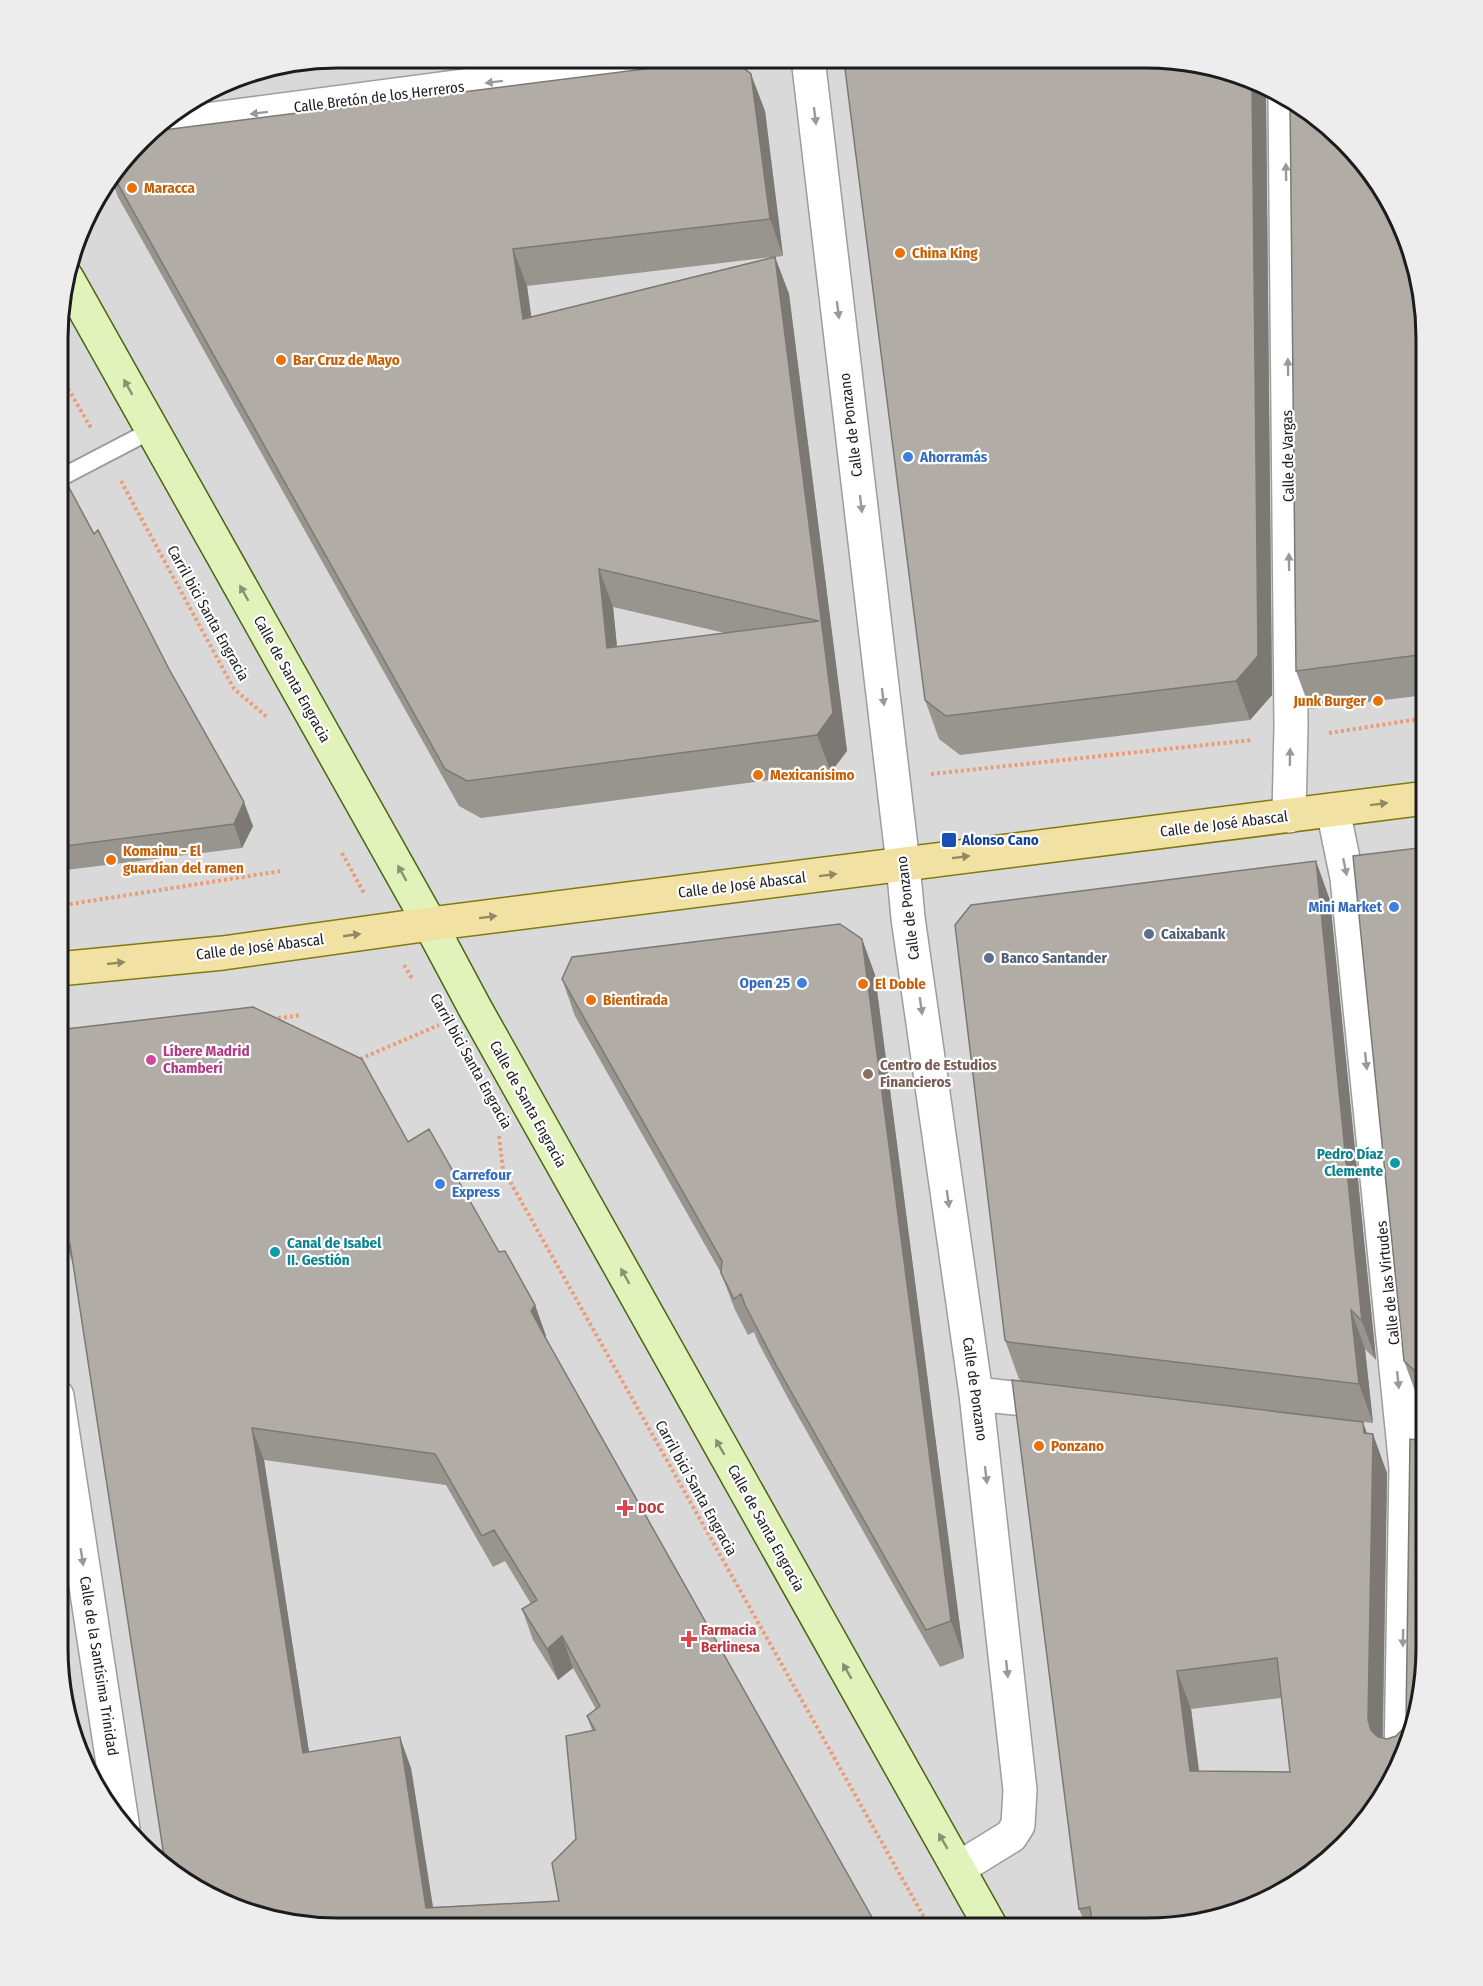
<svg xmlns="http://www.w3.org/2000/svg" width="1483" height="1986" font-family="'Fira Sans Condensed',sans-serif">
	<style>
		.residential { fill: #dad9d9 }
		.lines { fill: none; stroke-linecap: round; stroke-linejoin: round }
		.service-casing { stroke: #9d9d9d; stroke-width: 20 }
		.minor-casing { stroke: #9d9d9d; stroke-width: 36 }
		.secondary-casing { stroke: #486510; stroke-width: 36 }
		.primary-casing { stroke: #847910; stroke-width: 36 }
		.path { stroke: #ea9d76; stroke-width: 4; stroke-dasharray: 3 3; stroke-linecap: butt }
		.service { stroke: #fff; stroke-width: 16 }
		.minor { stroke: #fff; stroke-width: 33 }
		.secondary { stroke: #e2f2bb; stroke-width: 33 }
		.primary { stroke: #f1e2a3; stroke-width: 33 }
		.wall { fill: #98958f; fill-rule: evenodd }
		.shaded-wall { fill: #7c7974 }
		.building { fill: #b1ada6; stroke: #7c7974; stroke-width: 1.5; fill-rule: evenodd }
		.oneway { fill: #999 }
		.oneway2 { fill: #899273 }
		.oneway3 { fill: #918966 }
		.food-dot { fill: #e8710a; stroke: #fff; stroke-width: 2 }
		.shop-dot { fill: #3f7fe0; stroke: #fff; stroke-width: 2 }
		.transit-dot { fill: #1a4fb4; stroke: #fff; stroke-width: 2 }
		.service-dot { fill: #5c6f8a; stroke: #fff; stroke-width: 2 }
		.hotel-dot { fill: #d1479c; stroke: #fff; stroke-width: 2 }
		.education-dot { fill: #8d6e63; stroke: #fff; stroke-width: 2 }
		.culture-dot { fill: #0f9aa8; stroke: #fff; stroke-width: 2 }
		.health-dot { fill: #e0444e; stroke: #fff; stroke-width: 2 }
		.labels { text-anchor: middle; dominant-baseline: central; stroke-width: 4.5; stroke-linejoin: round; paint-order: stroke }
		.street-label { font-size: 15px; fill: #1c1c1c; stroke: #fff }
		.food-label { font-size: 15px; font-weight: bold; fill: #c56008; stroke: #fff; text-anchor: start }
		.shop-label { font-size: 15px; font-weight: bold; fill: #366cbe; stroke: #fff; text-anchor: start }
		.transit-label { font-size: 15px; font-weight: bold; fill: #164399; stroke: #fff; text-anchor: start }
		.service-label { font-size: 15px; font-weight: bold; fill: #4e5e75; stroke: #fff; text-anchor: start }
		.hotel-label { font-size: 15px; font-weight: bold; fill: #b23c85; stroke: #fff; text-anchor: start }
		.education-label { font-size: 15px; font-weight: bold; fill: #785e54; stroke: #fff; text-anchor: start }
		.culture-label { font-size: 15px; font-weight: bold; fill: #0d838f; stroke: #fff; text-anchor: end }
		.health-label { font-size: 15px; font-weight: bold; fill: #be3a42; stroke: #fff; text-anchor: start }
		.rim { fill: none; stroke: #1c1c1c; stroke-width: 3 }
	</style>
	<rect width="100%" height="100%" fill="#ecebe2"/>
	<!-- residential -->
	<path class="residential" d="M337,57L1183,59L1253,78L1316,115L1397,213L1426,337L1425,1668L1411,1739L1146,1929L301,1927L181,1882L127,1834L86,1773L57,1649L59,300L94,197L153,126L247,72Z"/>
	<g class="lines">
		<!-- service casing -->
		<g class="service-casing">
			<path id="service" d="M60,478L152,430"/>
		</g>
		<!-- minor casing -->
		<g class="minor-casing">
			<path id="minor" d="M808,58L903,864L908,918L976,1394L1020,1790L1018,1825L1011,1836L959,1868
				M1285,97L1291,726L1289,816
				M152,127L677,58
				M1333,810L1347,878L1406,1468L1401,1759
				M976,1394L1060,1403
				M57,1396L123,1829"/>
		</g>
		<!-- secondary casing -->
		<g class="secondary-casing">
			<path id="secondary" d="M67,278L430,924L476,1010L992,1929"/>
		</g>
		<!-- primary casing -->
		<g class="primary-casing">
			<path id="primary" d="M58,969L223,953L430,924L1426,798"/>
		</g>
		<!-- path -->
		<path class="path" d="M59,373L91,428
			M121,481L234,689L267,717
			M1329,733L1426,718
			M931,774L1252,740
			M342,853L364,893
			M58,906L281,871
			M404,965L413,980
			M272,1019L302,1015
			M360,1059L439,1025
			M499,1136L503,1169L930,1928"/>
		<!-- service -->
		<use href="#service" class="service"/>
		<!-- minor -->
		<use href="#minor" class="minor"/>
		<!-- secondary -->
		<use href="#secondary" class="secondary"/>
		<!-- primary -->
		<use href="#primary" class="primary"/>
	</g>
	<!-- wall -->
	<path class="wall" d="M1268,88L1266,97L1272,695L1250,720L960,755L939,739L925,700Z
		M765,111L783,256L775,257L789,294L847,751L831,772L481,818L459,806L118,197L111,177L148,132ZM772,257L531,317L527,286ZM613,607L725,633L617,647Z
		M1426,337V695L1310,709L1296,671Z
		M59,469L94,534L169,669L253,826L242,848L58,871Z
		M1426,847L1425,1407L1418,1399L1404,1361Z
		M1330,900L1376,1360L1365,1349L1373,1423L1022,1381L1019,1379L1005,1340Z
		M862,939L875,975L964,1658L940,1667L790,1402L758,1342L754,1332L748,1335L735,1310L721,1273L575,1016L562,979Z
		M408,1142L499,1252L535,1305L546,1336V1338L878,1928L301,1927L66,1244ZM264,1460L446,1485L493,1567L505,1561L531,1604L522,1609L533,1640L558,1680L573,1668L596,1709L587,1716L592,1730L576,1839L559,1901L433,1907L411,1768L309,1752Z
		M1012,1380L1367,1434L1387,1473L1383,1738L1387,1739L1396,1736L1403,1729L1406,1721L1411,1739L1146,1929H1087L1079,1909ZM1281,1698L1290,1772L1199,1771L1191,1709Z"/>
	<!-- shaded-wall -->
	<path class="shaded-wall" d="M751,74L765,111L783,256L770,219Z
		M1252,78L1269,88L1266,97L1272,695L1250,720L1236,681Z
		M513,249L527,286L537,356L523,319Z
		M775,257L789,294L847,751L831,772L817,735L833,713Z
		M1420,419L1426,436V581L1422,570Z
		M599,569L613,607L621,686L607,648Z
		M244,802L253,826L242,848L234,824Z
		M1316,861L1330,900L1376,1360L1362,1321Z
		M862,939L875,975L964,1658L951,1621Z
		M535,1305L546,1336L543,1342L531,1311Z
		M1351,1310L1365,1349L1373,1423L1359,1384Z
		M1363,1422L1373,1450V1434L1387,1473L1382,1759L1371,1730L1368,1720L1364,1433Z
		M252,1428L264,1460L314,1784L303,1753Z
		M562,1636L573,1668L558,1680L547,1649Z
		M1177,1671L1191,1709L1204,1810L1190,1771Z
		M400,1737L411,1768L436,1927L426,1908Z"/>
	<!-- building -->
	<path class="building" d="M731,58L751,74L770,219L513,249L523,319L775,257L833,713L817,735L467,781L445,769L113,175L148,132ZM599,569L819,621L607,648Z
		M846,58L1183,59L1252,78L1258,656L1236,681L946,716L925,700L844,61Z
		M1290,100L1316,115L1397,213L1426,337V419H1420L1422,570L1426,563V654L1296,671Z
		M59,469L94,534L98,530L169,669L244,802L234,824L58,847Z
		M1426,847V1381L1404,1361L1353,856Z
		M1316,861L1362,1321L1351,1310L1359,1384L1008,1342L1005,1340L955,925L971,905Z
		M840,924L862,939L951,1621L926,1630L776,1365L745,1305L741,1294L734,1299L721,1273L722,1261L562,979L572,957Z
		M253,1007L362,1059L408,1142L429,1129L499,1252L505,1251L535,1305L531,1311L545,1337L878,1928L301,1927L181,1882L166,1869L70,1244H66L58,1194V1030ZM252,1428L435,1454L482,1536L494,1530L537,1600L522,1609L547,1649L562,1636L600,1706L587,1716L595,1730L566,1736L576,1839L552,1863L559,1901L426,1908L400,1737L303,1753Z
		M1012,1380L1363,1422L1364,1433L1373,1434L1368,1720L1371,1730L1378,1737L1387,1739L1396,1736L1403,1729L1406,1721L1410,1439L1425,1441V1668L1411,1739L1379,1805L1330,1860L1270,1900L1146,1929H1093L1090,1907L1079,1909ZM1277,1658L1290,1772L1190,1771L1177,1671Z"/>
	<!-- one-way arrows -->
	<defs><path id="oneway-solid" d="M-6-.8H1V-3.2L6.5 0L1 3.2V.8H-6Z" transform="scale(1.5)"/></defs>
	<g class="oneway">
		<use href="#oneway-solid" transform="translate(494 82) rotate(173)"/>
		<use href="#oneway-solid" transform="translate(259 113) rotate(173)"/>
		<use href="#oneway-solid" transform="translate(815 116) rotate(83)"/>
		<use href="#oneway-solid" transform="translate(1286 172) rotate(-91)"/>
		<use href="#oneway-solid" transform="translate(838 310) rotate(83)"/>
		<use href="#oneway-solid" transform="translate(1288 367) rotate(-91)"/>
		<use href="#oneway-solid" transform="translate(861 504) rotate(83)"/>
		<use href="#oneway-solid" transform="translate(1289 562) rotate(-91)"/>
		<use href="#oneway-solid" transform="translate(883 697) rotate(83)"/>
		<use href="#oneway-solid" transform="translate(1290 757) rotate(-89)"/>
		<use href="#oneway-solid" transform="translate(1345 867) rotate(78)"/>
		<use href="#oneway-solid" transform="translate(921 1006) rotate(82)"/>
		<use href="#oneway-solid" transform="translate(1366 1061) rotate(84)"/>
		<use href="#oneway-solid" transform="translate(948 1199) rotate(82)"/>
		<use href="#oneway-solid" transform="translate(1398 1380) rotate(84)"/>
		<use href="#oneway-solid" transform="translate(986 1475) rotate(83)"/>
		<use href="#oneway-solid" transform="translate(82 1557) rotate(81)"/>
		<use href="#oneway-solid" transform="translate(1403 1638) rotate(91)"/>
		<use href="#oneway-solid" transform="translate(1007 1669) rotate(84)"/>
	</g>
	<g class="oneway2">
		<use href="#oneway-solid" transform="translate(128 387) rotate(-119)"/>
		<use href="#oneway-solid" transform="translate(244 593) rotate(-119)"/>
		<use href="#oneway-solid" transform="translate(402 873) rotate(-119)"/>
		<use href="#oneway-solid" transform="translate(625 1276) rotate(-119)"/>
		<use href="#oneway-solid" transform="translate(720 1447) rotate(-119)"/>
		<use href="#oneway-solid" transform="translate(847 1671) rotate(-120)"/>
		<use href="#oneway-solid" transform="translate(943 1841) rotate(-120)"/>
	</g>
	<g class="oneway3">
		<use href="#oneway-solid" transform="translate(1379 804) rotate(-7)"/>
		<use href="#oneway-solid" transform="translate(961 857) rotate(-7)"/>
		<use href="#oneway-solid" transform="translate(828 875) rotate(-7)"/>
		<use href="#oneway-solid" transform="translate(488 917) rotate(-7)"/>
		<use href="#oneway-solid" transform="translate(352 935) rotate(-8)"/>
		<use href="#oneway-solid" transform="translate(116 963) rotate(-6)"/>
	</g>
	<!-- markers -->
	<g class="food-dot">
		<circle cx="132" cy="188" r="6"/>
		<circle cx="900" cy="253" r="6"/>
		<circle cx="281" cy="360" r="6"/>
		<circle cx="1378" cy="701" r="6"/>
		<circle cx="758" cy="775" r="6"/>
		<circle cx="111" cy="860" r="6"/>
		<circle cx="863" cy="984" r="6"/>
		<circle cx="591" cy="1000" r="6"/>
		<circle cx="1039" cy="1446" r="6"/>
	</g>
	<g class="shop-dot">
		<circle cx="908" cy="457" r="6"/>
		<circle cx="1394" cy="907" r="6"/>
		<circle cx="802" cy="983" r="6"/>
		<circle cx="440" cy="1184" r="6"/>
	</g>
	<rect class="transit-dot" x="941" y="832" width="16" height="16" rx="3"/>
	<g class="service-dot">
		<circle cx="1149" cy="934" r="6"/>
		<circle cx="989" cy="958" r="6"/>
	</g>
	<circle class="hotel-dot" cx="151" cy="1060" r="6"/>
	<circle class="education-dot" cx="868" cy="1074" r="6"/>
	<g class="culture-dot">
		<circle cx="1395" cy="1163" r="6"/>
		<circle cx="275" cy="1252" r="6"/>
	</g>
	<g class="health-dot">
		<path d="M622 1499h6v6h6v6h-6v6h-6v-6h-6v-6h6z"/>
		<path d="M686 1630h6v6h6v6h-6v6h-6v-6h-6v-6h6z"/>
	</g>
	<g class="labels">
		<!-- street labels -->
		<g class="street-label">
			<text transform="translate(379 97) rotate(-7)">Calle Bretón de los Herreros</text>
			<text transform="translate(851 425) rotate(-97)">Calle de Ponzano</text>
			<text transform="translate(1288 456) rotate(-91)">Calle de Vargas</text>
			<text transform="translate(208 613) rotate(61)">Carril bici Santa Engracia</text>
			<text transform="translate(292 679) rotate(61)">Calle de Santa Engracia</text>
			<text transform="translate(1224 824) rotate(-7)">Calle de José Abascal</text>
			<text transform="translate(742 885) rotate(-7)">Calle de José Abascal</text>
			<text transform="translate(908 908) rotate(-97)">Calle de Ponzano</text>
			<text transform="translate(260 947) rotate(-7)">Calle de José Abascal</text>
			<text transform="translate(471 1061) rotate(61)">Carril bici Santa Engracia</text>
			<text transform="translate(528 1104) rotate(61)">Calle de Santa Engracia</text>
			<text transform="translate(1388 1283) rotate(-96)">Calle de las Virtudes</text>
			<text transform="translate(975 1389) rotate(82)">Calle de Ponzano</text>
			<text transform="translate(696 1488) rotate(61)">Carril bici Santa Engracia</text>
			<text transform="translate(766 1528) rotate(61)">Calle de Santa Engracia</text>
			<text transform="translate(99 1666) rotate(81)">Calle de la Santísima Trinidad</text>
		</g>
		<!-- food labels -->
		<g class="food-label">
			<text x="144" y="188">Maracca</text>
			<text x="912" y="253">China King</text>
			<text x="293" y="360">Bar Cruz de Mayo</text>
			<text x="1366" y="701" text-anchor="end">Junk Burger</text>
			<text x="770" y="775">Mexicanísimo</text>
			<text x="123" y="851">Komainu - El<tspan x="123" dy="17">guardían del ramen</tspan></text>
			<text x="875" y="984">El Doble</text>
			<text x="603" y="1000">Bientirada</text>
			<text x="1051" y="1446">Ponzano</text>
		</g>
		<!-- shop labels -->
		<g class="shop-label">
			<text x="920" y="457">Ahorramás</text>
			<text x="1382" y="907" text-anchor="end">Mini Market</text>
			<text x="790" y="983" text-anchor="end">Open 25</text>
			<text x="452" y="1175">Carrefour<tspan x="452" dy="17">Express</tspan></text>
		</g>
		<!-- transit labels -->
		<g class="transit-label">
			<text x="962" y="840">Alonso Cano</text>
		</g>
		<!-- service labels -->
		<g class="service-label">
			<text x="1161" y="934">Caixabank</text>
			<text x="1001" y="958">Banco Santander</text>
		</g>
		<!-- hotel labels -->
		<g class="hotel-label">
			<text x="163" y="1051">Líbere Madrid<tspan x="163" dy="17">Chamberí</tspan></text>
		</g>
		<!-- education labels -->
		<g class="education-label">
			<text x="880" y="1065">Centro de Estudios<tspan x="880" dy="17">Financieros</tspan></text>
		</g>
		<!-- culture labels -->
		<g class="culture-label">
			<text x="1383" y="1154">Pedro Díaz<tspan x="1383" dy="17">Clemente</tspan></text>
			<text x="287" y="1243" text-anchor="start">Canal de Isabel<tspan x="287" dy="17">II. Gestión</tspan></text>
		</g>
		<!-- health labels -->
		<g class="health-label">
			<text x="638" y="1508">DOC</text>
			<text x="701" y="1630">Farmacia<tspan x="701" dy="17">Berlinesa</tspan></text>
		</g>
	</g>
	<!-- crop -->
	<path d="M0 0H1483V1986H0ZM338 68H1146A270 270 0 0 1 1416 338V1648A270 270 0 0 1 1146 1918H338A270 270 0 0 1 68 1648V338A270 270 0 0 1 338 68Z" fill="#ededed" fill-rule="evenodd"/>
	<path class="rim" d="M338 68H1146A270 270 0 0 1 1416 338V1648A270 270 0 0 1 1146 1918H338A270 270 0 0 1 68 1648V338A270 270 0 0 1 338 68Z"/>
</svg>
